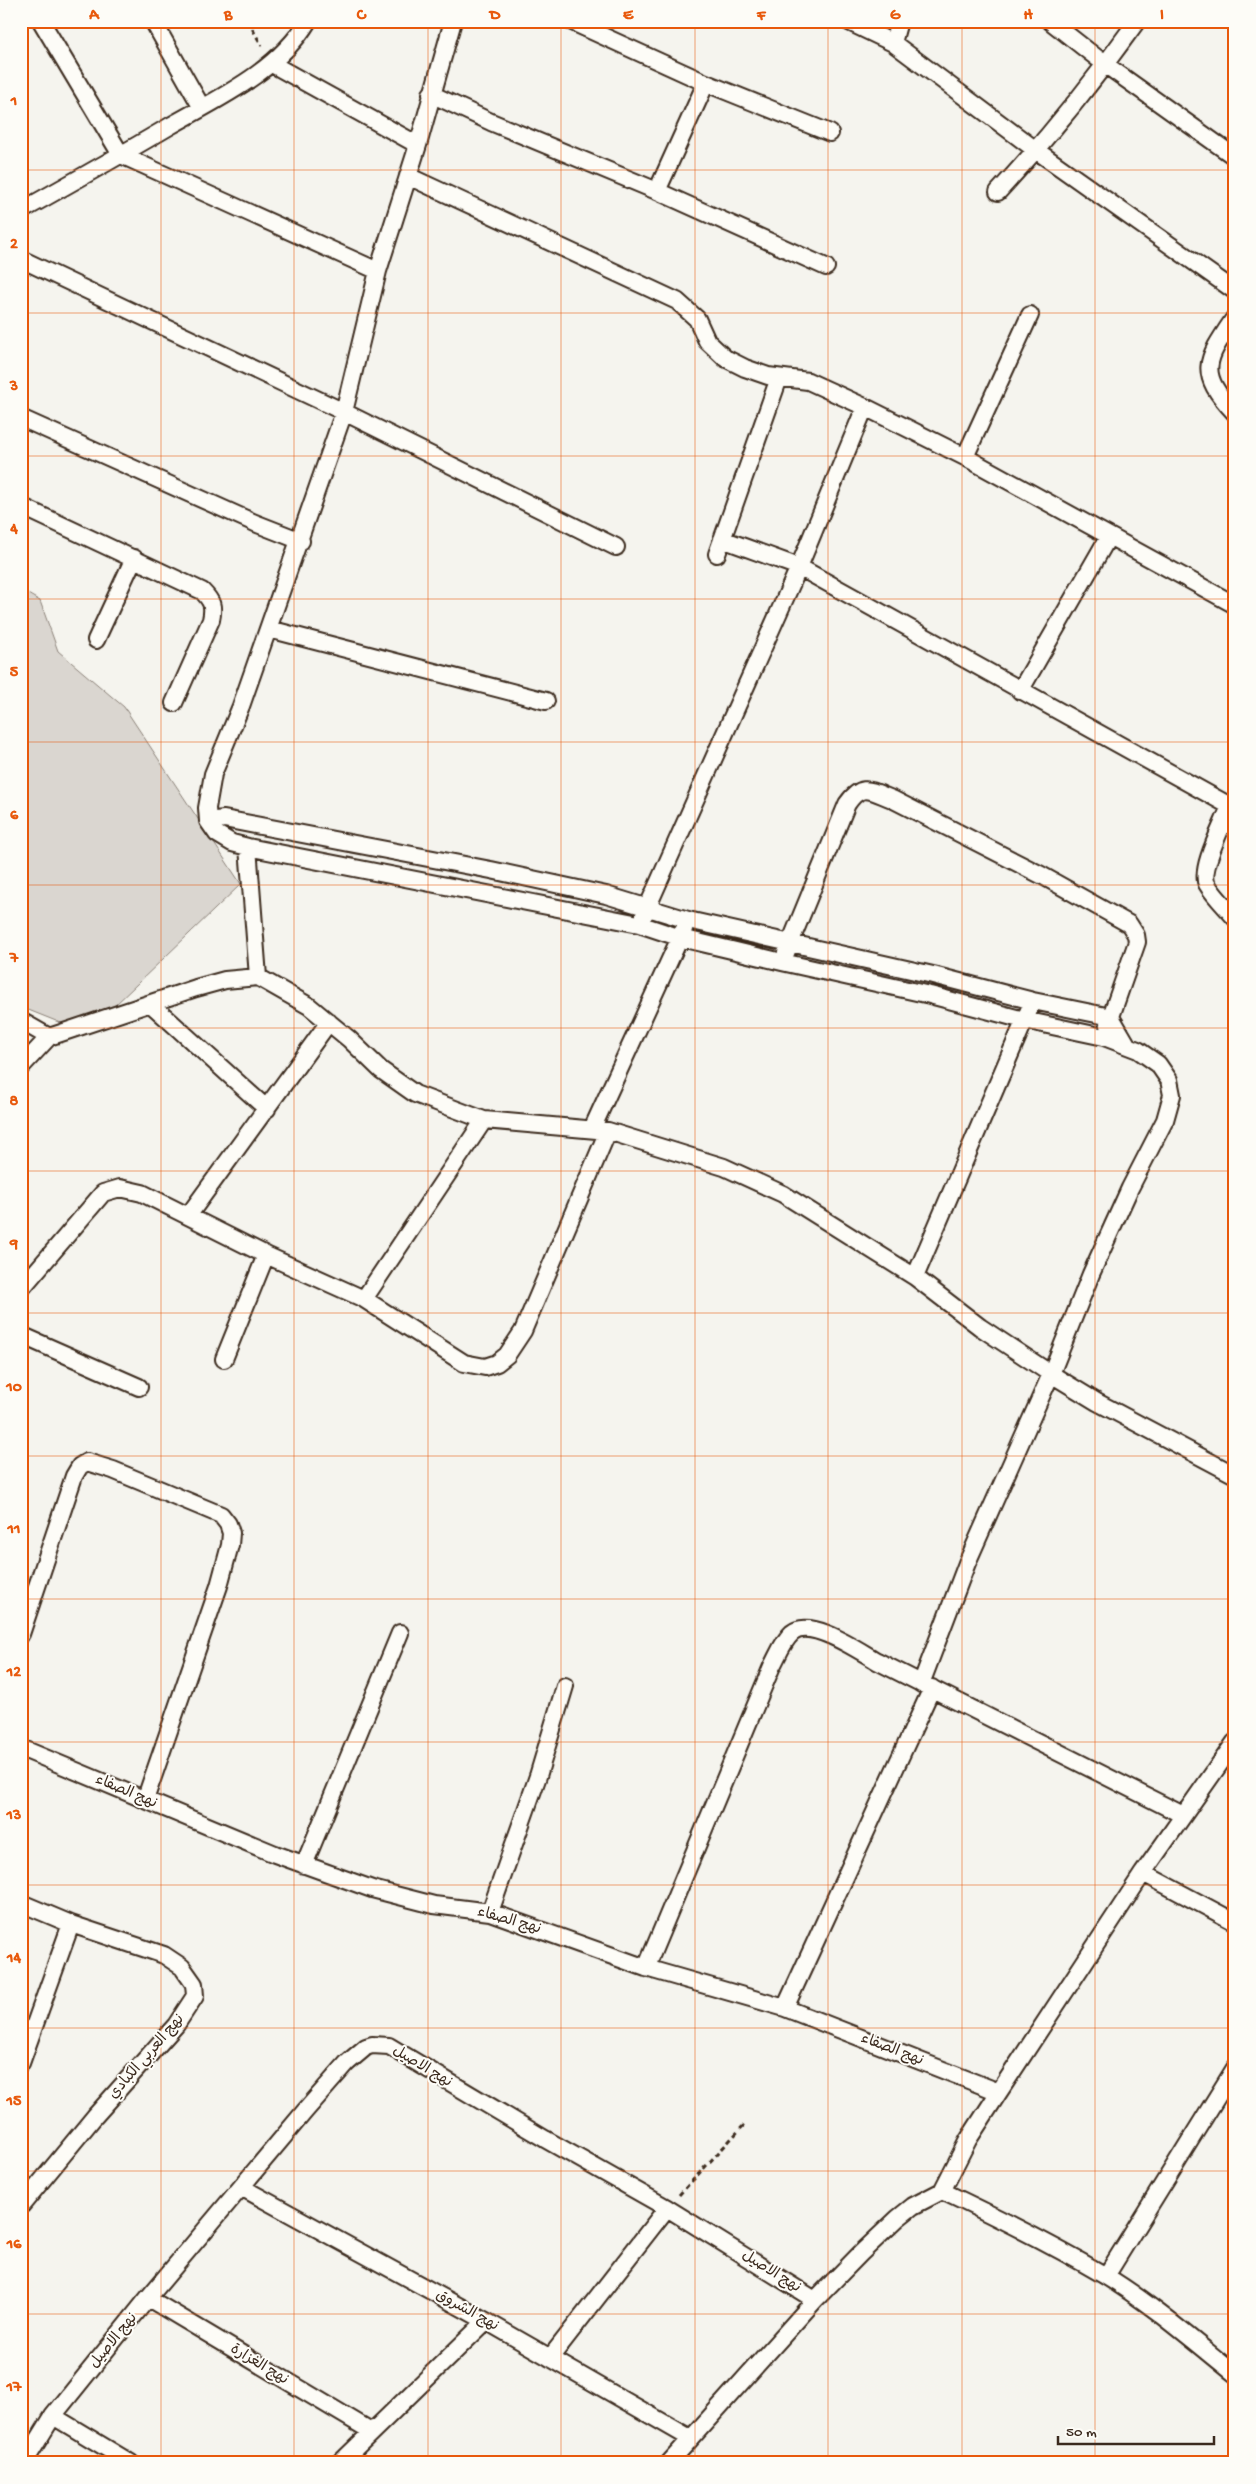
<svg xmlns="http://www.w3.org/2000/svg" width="1256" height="2484" font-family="'Gochi Hand','Playpen Sans Arabic',sans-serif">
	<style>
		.green { fill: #dad6d0; stroke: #8a8077 }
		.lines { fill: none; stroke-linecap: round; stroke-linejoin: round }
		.minor-casing { stroke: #3b2a1e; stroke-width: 20 }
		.path { stroke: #3b2a1e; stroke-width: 3; stroke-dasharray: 5 4; stroke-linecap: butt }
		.minor { stroke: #fdfcf7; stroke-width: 16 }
		.grid { fill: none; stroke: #e8590c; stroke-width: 1; stroke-opacity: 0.55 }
		.labels { text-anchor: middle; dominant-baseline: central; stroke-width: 4; stroke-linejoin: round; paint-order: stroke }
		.street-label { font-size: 15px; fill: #3b2a1e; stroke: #fdfcf7 }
		.neatline { fill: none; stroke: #e8590c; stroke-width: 2 }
		.grid-label { font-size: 16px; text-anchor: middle; font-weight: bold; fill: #e8590c }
	</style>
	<rect width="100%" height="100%" fill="#f5f4ee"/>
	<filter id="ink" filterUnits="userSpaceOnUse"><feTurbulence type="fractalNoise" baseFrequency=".02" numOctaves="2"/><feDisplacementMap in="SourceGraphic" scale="10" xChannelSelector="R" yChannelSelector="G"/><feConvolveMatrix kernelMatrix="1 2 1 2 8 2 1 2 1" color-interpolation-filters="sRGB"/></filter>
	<g filter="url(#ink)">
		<!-- green -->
		<path class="green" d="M21,590L40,601L58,651L124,707L241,884L86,1033L21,1007Z"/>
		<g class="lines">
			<!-- minor casing -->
			<g class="minor-casing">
				<path id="minor" d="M41,21L121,155L378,271
					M153,21L202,108
					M453,21L418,145L378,271L344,412L241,706L213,774L207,808L208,821L217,834L232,843L248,847L639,924L681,938L782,962L930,995L1024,1020L1104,1037L1138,1050L1158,1064L1169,1080L1172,1095L1165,1120L1130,1188L1091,1274L1051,1374L967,1563L921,1684
					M570,21L706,83L830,133
					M1050,21L1106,65L1235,157
					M849,22L893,43L1037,151L1235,291
					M893,43L899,21
					M272,64L418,145
					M431,94L491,122L657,191L826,267
					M408,176L677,301L697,319L707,341L725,358L745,368L768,376L808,381L865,407L965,457L1235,605
					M657,191L706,83
					M998,192C1048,138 1094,81 1137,21
					M21,211C71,183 121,155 170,126C219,98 278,71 308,21
					M21,259L344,412L616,547
					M1235,317C1206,360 1196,372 1235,413
					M21,418L255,523L301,541
					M965,457L1030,315
					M21,506L202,591C212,601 214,606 211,620L174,703
					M722,539L799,567L1230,806L1235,802
					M717,554L779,378
					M269,629L546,701
					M96,640L134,558
					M1020,691L1109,536
					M1230,806C1224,823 1199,869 1207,884C1214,896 1226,907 1235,918
					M208,821L224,819L491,870L606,895L688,920L933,975L1033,1001L1111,1017L1128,1046
					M248,847L258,977
					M644,915L799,567L865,407
					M786,953L847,804C862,782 871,791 892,799L1043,876L1129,924L1136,935L1137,942L1108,1025
					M151,1004L267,1109
					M21,1021L49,1037L196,988L225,980L258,977L309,1006L349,1039L381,1070L415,1094L484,1120L608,1131L724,1167L783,1194L915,1277L980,1327L1051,1374L1097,1402L1235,1475
					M21,1067L49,1037
					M592,1129L684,929
					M188,1216L329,1022
					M915,1277L1029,1010
					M21,1289L103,1193L120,1188L142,1193L266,1255L364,1299L464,1363L485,1367L497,1363L507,1355L523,1331L608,1131
					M364,1299L484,1120
					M21,1335L139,1387
					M224,1359L266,1255
					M21,1634L74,1476L80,1466L87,1462L113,1470L221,1515L228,1524L231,1533L230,1545L219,1586L145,1800
					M21,1748L275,1854L372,1889L434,1905L490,1912L646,1968L785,2008L999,2092
					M304,1865L400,1633
					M1143,1873L1235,1922
					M21,1903L71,1924L164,1955L182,1967L194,1984L195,1996L176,2025L95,2116L21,2206
					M490,1912L538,1776L565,1686
					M646,1968L772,1666C778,1655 783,1641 792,1633C811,1617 859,1651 877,1661L1183,1815
					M785,2008L932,1688
					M21,2063L71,1924
					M241,2187L486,2321L690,2438
					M942,2191C997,2217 1051,2244 1104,2275C1149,2302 1194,2341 1235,2374
					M1106,2276L1235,2068
					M148,2298L371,2431
					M550,2358L667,2208
					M53,2416L131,2463
					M24,2463L53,2416L148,2298L305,2111L347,2063L366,2047L372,2045L389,2046L399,2052L545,2139L667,2208L815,2300
					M340,2463L486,2321
					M669,2463L815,2300L861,2253L898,2218L913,2206L942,2191L968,2140L999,2092L1143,1873L1235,1742"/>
			</g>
			<!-- path -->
			<path class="path" d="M248,21L262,46
				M679,2195L745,2124"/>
			<!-- minor -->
			<use href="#minor" class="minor"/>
		</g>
	</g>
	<!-- grid -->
	<path class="grid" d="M161,21V2463M294,21V2463M428,21V2463M561,21V2463M695,21V2463M828,21V2463M962,21V2463M1095,21V2463M21,170H1235M21,313H1235M21,456H1235M21,599H1235M21,742H1235M21,885H1235M21,1028H1235M21,1171H1235M21,1313H1235M21,1456H1235M21,1599H1235M21,1742H1235M21,1885H1235M21,2028H1235M21,2171H1235M21,2314H1235"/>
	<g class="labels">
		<!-- street labels -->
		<g class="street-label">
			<text transform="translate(126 1792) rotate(23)">نهج الصفاء</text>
			<text transform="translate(509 1921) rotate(16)">نهج الصفاء</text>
			<text transform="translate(892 2050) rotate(21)">نهج الصفاء</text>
			<text transform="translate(147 2057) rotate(-49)">نهج العربي الكبادي</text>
			<text transform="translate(422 2067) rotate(31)">نهج الاصيل</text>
			<text transform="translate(771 2272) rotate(32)">نهج الاصيل</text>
			<text transform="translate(467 2311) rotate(29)">نهج الشروق</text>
			<text transform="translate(114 2341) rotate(-51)">نهج الاصيل</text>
			<text transform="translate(259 2365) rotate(31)">نهج الغزارة</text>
		</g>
	</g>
	<!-- margin -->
	<rect width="1256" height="2484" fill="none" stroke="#fdfcf7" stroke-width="55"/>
	<!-- scale -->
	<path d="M1058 2436v8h156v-8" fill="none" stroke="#3b2a1e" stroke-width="2.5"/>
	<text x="1066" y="2436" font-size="15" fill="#3b2a1e" stroke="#fdfcf7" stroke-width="4" paint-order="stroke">50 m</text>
	<rect x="28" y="28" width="1200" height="2428" class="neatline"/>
	<g class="grid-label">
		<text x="94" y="19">A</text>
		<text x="228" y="19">B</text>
		<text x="361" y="19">C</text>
		<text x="495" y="19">D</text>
		<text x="628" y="19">E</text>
		<text x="761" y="19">F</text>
		<text x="895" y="19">G</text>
		<text x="1028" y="19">H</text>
		<text x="1162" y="19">I</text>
		<text x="14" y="105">1</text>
		<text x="14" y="248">2</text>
		<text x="14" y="390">3</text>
		<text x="14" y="533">4</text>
		<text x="14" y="676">5</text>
		<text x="14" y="819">6</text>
		<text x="14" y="962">7</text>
		<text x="14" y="1105">8</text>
		<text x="14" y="1248">9</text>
		<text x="14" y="1391">10</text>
		<text x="14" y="1533">11</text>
		<text x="14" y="1676">12</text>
		<text x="14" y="1819">13</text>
		<text x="14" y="1962">14</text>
		<text x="14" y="2105">15</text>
		<text x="14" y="2248">16</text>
		<text x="14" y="2391">17</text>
	</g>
</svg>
